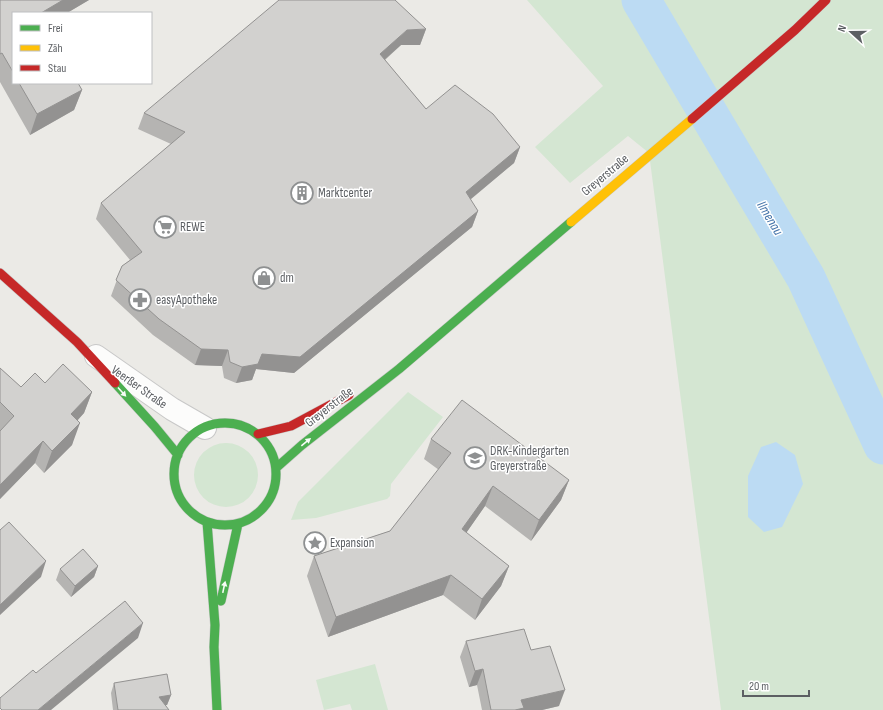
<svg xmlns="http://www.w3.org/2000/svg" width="883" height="710" font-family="'Sofia Sans Condensed',sans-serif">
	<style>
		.green { fill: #d4e6d2 }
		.water { fill: #bcdbf3 }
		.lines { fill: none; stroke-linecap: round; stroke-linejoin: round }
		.river { stroke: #bcdbf3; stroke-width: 39 }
		.street-casing { stroke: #c8c8c8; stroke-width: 24 }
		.fast-casing { stroke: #c8c8c7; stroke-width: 10 }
		.slow-casing { stroke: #c8c8c7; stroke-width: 10 }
		.jam-casing { stroke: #c8c8c7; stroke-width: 10 }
		.street { stroke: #fcfcfb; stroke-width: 22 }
		.fast { stroke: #4caf50; stroke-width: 9 }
		.slow { stroke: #ffc107; stroke-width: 9 }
		.jam { stroke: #c62828; stroke-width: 9 }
		.wall { fill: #b5b4b2 }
		.shaded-wall { fill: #939291 }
		.building { fill: #d2d1cf; stroke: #939291 }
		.oneway { fill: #f6fbf6 }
		.labels { text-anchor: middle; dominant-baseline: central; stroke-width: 3; stroke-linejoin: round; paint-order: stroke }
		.street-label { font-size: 13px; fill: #5c5f63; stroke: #fff }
		.poi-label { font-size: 13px; fill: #5c5f63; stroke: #fff; text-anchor: start }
		.water-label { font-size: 14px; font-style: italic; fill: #4675aa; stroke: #fff }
	</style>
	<rect width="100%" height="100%" fill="#ebeae6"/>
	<!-- green -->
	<path class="green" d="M527,0H883V710H721L649,153L628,136L570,183L535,147L603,86Z
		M408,392L443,417L391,484L390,496L387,499L316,518L291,520L298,502Z
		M194 475a32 32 0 1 1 64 0a32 32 0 1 1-64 0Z
		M375,664L388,710H352L350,704L324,710L316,680Z"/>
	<!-- water -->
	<path class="water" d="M776,442L795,455L803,484L782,527L764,532L748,517V476L761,447Z"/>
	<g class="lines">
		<!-- river -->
		<path class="river" d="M641,0L806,278L883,445"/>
		<!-- street casing -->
		<g class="street-casing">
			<path id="street" d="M96,356L172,409L205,428"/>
		</g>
		<!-- fast casing -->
		<g class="fast-casing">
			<path id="fast" d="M115,383L155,427L178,455
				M174 474a51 51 0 1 1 102 0a51 51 0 1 1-102 0Z
				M276,468L302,445L399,369L571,222
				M207,522L215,625L214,647L217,710
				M221,601L238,524"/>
		</g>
		<!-- slow casing -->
		<g class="slow-casing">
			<path id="slow" d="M571,222L692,119"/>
		</g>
		<!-- jam casing -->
		<g class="jam-casing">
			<path id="jam" d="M692,119L795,30L826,0
				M0,273L77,342L115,383
				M258,434L291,426L349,395"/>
		</g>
		<!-- street -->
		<use href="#street" class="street"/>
		<!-- fast -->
		<use href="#fast" class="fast"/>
		<!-- slow -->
		<use href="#slow" class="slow"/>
		<!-- jam -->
		<use href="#jam" class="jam"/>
	</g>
	<!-- wall -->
	<path class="wall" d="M0,0H89L67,13H13V83H78L82,90L74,110L30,135L0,82Z
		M426,29L420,45H401L385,60L426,109L520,147L514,163L470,200L478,211L472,227L294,373L256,369L252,380L236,383L224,378L222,366L195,365L153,335L111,296L122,266L130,260L96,219L101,203L171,144L138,129L144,113Z
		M0,368L21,387L45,383L92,392L84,413L77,421L72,445L44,473L35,463L0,499Z
		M431,439L569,480L561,500L531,541L485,506L466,533L509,566L501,586L475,620L443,595L328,637L307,576L314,556L390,531L439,470L424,459Z
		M98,566L94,577L71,597L56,580L60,569Z
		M466,641L531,650L559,706L542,710H482L477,685L469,687L460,657Z
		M114,683L171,695L167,705H165L169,710H113L111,693Z"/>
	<!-- shaded-wall -->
	<path class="shaded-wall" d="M63,0H89L67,13H41Z
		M426,29L420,45H401L374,69L380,54L407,30Z
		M82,90L74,110L30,135L37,114Z
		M520,147L514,163L460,208L466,192Z
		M478,211L472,227L294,373L256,369L252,380L236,383L242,367Z
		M201,349L228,350L222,366L195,365Z
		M92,392L84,413L63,436L71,414Z
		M80,423L72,445L44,473L52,451Z
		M43,441L35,463L0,499V485Z
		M569,480L561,500L531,541L539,520Z
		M493,486L485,506L455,549L462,529Z
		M46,561L41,577L0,615V605Z
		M98,566L94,577L71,597L75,586Z
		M509,566L501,586L475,620L482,599Z
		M451,575L443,595L328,637L336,617Z
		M143,623L138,638L51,710H38Z
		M483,669L477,685L469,687L475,671Z
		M565,690L559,706L542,710H515L521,700Z
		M171,695L167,705L155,707L159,697Z"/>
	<!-- building -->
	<path class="building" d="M0,0H63L41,13H13V72L2,53L0,54Z
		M279,0H395L426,29L407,30L380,54L426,109L455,85L493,114L520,147L466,192L478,211L300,357L262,354L258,364L242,367L230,362L228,350L201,349L159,319L116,280L122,266L142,252L101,203L185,132L144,113Z
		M19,83H78L82,90L37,114Z
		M63,364L92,392L71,414L80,423L52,451L43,441L0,485V431L14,416L0,402V368L21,387L35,373L45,383Z
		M462,400L569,480L539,520L493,486L462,529L509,566L482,599L451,575L336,617L314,556L390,531L451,453L431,439Z
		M9,522L46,561L0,605V530Z
		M83,549L98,566L75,586L60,569Z
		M125,601L143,623L38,710H2L0,708V698L33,670L36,673Z
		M524,629L531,650L550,646L565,690L521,700L524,708L515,710H491L483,669L475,671L466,641Z
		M167,674L171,695L159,697L169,710H118L114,683Z"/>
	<!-- one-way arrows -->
	<defs><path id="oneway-solid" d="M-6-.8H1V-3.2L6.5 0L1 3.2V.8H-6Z"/></defs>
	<g class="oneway">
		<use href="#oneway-solid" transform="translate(122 392) rotate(48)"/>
		<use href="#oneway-solid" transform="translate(306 442) rotate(-39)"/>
		<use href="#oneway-solid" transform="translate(224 587) rotate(-78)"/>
	</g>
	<!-- icons -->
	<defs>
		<g id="building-ring" transform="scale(1.15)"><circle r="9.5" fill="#fff" stroke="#8e9091" stroke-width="1.5"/><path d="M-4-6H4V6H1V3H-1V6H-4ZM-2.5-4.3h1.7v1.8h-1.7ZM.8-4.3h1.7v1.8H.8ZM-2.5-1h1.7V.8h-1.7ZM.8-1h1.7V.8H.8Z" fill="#8e9091"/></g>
		<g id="supermarket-ring" transform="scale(1.15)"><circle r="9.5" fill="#fff" stroke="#8e9091" stroke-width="1.5"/><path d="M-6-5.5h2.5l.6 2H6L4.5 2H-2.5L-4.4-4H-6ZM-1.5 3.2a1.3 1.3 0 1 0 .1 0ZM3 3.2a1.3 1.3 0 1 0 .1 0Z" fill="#8e9091"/></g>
		<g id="shop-ring" transform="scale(1.15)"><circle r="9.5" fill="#fff" stroke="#8e9091" stroke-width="1.5"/><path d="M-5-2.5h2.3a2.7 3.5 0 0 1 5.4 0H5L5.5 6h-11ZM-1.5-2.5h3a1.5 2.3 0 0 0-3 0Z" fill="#8e9091"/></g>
		<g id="pharmacy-ring" transform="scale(1.15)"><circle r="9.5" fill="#fff" stroke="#8e9091" stroke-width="1.5"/><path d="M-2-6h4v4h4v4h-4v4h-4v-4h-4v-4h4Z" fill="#8e9091"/></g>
		<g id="school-ring" transform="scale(1.15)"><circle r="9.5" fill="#fff" stroke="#8e9091" stroke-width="1.5"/><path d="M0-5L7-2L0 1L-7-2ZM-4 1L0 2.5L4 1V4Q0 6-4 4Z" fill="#8e9091"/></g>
		<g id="sight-ring" transform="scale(1.15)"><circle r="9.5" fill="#fff" stroke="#8e9091" stroke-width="1.5"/><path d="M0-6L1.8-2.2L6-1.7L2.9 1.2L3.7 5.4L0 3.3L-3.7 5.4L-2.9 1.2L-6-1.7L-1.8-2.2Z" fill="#8e9091"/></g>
	</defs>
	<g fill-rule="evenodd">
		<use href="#building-ring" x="302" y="193"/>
		<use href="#supermarket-ring" x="165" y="227"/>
		<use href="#shop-ring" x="264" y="278"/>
		<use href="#pharmacy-ring" x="140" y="300"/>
		<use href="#school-ring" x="475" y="458"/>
		<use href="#sight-ring" x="315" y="543"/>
	</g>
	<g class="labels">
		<!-- street labels -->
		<g class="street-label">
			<text transform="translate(605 175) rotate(-40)">Greyerstraße</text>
			<text transform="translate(139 387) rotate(35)">Veerßer Straße</text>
			<text transform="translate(329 407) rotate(-38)">Greyerstraße</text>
		</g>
		<!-- poi labels -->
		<g class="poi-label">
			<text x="318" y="193">Marktcenter</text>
			<text x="180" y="227">REWE</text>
			<text x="280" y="278">dm</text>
			<text x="156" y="300">easyApotheke</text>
			<text x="490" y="451">DRK-Kindergarten<tspan x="490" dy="15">Greyerstraße</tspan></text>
			<text x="330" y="543">Expansion</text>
		</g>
		<!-- water labels -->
		<g class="water-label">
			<text transform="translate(770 218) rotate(59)">Ilmenau</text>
		</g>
	</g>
	<!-- legend -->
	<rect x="12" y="12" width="140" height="72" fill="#ffffff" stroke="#bebfc1"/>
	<rect x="20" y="25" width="20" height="6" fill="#4caf50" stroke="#bebfc1"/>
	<text x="48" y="32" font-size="12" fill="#5c5f63">Frei</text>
	<rect x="20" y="45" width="20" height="6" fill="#ffc107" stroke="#bebfc1"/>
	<text x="48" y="52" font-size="12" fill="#5c5f63">Zäh</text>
	<rect x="20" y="65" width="20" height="6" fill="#c62828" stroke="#bebfc1"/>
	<text x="48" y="72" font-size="12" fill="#5c5f63">Stau</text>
	<!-- north arrow -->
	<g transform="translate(851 32) rotate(291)" stroke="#ffffff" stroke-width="3" paint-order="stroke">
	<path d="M0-3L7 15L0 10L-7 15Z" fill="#5c5f63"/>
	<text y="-6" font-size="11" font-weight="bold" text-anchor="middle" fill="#5c5f63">N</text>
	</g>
	<!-- scale -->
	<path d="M743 690v6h66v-6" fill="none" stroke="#5c5f63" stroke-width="2"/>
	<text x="749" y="690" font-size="12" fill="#5c5f63" stroke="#ffffff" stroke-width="3" paint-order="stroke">20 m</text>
</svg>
